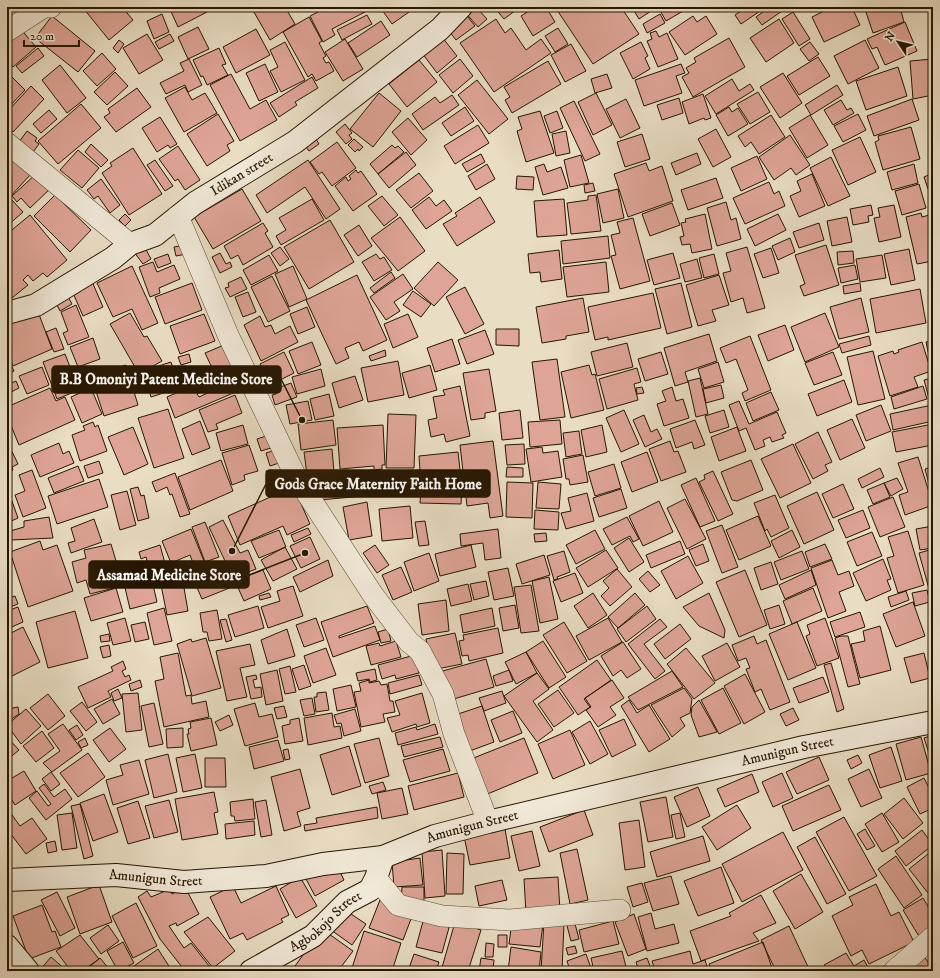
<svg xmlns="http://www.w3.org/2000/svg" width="940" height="978" font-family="'IM FELL DW Pica',serif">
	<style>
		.building { fill: #dea496; stroke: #261601 }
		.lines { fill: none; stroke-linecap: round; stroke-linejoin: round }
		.street-casing { stroke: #574832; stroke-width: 22 }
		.secondary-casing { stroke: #261601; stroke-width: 24 }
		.street { stroke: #f1e9d8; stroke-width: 21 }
		.secondary { stroke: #f1e9d8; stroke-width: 22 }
		.labels { text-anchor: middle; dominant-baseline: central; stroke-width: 3.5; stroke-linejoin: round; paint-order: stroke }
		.street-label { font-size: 14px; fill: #261601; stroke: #f1e9d8 }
		.leader { fill: none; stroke: #261601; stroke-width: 1.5 }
		.callout-dot { fill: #261601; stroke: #f1e9d8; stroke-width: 1.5 }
		.callout { fill: #261601; stroke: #261601; stroke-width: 1.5 }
		.callout-label { font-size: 15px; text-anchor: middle; font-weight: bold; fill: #fff }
	</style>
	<rect width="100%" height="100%" fill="#e9ddc3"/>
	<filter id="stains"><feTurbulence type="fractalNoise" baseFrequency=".005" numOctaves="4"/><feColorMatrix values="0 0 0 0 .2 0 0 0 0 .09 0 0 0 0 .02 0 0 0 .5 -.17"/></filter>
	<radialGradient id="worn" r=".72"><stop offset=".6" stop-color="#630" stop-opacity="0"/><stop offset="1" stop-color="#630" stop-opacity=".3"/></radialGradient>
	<!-- building -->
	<path class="building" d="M86,7H122L133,20L109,40L84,9Z
		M169,7H205L207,12L178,27Z
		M251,7H285L295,24L270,40Z
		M328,7H362L365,12L332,29L335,35L323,42L310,16Z
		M380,7H406L409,12L392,24Z
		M469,7H476L487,19L478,27L464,11Z
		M494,7H520L504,19Z
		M535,7H546L555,22L533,36L521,16Z
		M555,7H621L639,34L593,64Z
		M636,7H649L651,11L639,19L633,9Z
		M658,7H690L666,21Z
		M747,7H766L741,24L735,15Z
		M770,7H779L782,11L762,25L756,17Z
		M832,7H852L860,25L824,42L812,17Z
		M881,7H900L904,22L873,33L866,12Z
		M464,12L475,26L456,40L445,26Z
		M793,12L810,39L799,46L782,19Z
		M162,14L169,32L154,39L147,21Z
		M660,14L665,23L647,33L643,24Z
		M367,15L372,24L342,40L337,30Z
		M52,16L95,51L78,72L35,38Z
		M693,16L697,22L706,16L717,34L685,55L669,32Z
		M309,17L322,41L319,43L326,56L323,58L326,63L329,62L334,71L316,81L312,74L308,77L283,32Z
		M496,19L505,33L511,28L526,50L541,39L551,53L494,92L460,43Z
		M779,19L794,43L766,62L750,38Z
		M381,21L390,35L357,57L348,43Z
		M905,22L917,51L885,65L877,47L872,49L867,39Z
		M18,26L36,47L13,67L7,60V35Z
		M198,27L209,49L188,59L178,37Z
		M558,28L568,44L555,52L545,36Z
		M256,29L270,55L236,73L223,47Z
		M656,31L659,37L667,33L678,59L658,67L647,41L652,39L650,33Z
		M147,34L163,60L139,74L123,48Z
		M170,34L174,41L159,49L155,42Z
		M442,37L457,56L437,73L422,53Z
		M729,38L745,67L693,97L682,77L689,73L686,68L696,62L694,58Z
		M345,39L363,69L343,81L325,52Z
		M119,40L124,44L118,53L113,48Z
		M865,40L879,68L848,84L834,56Z
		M285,42L305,80L281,92L270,71L278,67L270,50Z
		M641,42L648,56L645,58L650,69L633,79L620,53Z
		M810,42L819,54L809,61L800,49Z
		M571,44L586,71L565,82L551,55Z
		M38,48L44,56L22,73L16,66Z
		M219,48L226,64L222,65L228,75L207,85L203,76L201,77L193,60Z
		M102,53L116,69L97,86L83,71Z
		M818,57L830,76L799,95L787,76Z
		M189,59L202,85L188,92L185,85L166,94L160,83L184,71L180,63Z
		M460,59L473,76L453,93L439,75Z
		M933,59V95L913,99L910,61Z
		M419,60L437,82L407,107L389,84Z
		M548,61L561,84L512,113L505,100L510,97L504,87Z
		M265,64L278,92L259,101L246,73Z
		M681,64L685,73L676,76L682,93L644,106L635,80Z
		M60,65L86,98L67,113L42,80Z
		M898,67L907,96L866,110L856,81Z
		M7,72L25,90L7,109Z
		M115,72L128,86L107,105L94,92Z
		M783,73L802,103L780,118L760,87Z
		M231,74L250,109L266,100L277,120L240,141L210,85Z
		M607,74L612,88L595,93L591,79Z
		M312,77L318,88L295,102L297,105L279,117L270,103Z
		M732,79L739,91L750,84L754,90L716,114L705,96Z
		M477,80L508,119L489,134L458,95Z
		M837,85L843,95L811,115L805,105Z
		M31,86L44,99L13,132L7,126V112Z
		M185,87L192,100L205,93L217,113L184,132L165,98Z
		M137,88L151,107L116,132L104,117L110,113L108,109Z
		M758,92L770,112L750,124L737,104Z
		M379,93L401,111L373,147L350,129Z
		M596,93L612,125L593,135L578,102Z
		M703,94L711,118L705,120L704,118L689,124L682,102Z
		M452,95L459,105L423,130L412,114L435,97L440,103Z
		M679,98L683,113L662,120L657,105Z
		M626,99L640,128L620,138L606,109Z
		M912,99L919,120L874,136L867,116Z
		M841,100L847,110L851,108L854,113L833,125L824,110Z
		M574,101L600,154L585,161L560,108Z
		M81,104L101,128L58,164L38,141Z
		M465,107L474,121L451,136L442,123Z
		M729,107L732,112L738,108L748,124L728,136L716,115Z
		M49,110L57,119L41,133L33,124Z
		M540,111L554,153L526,162L517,131L522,129L518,117Z
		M557,111L563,128L550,133L544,116Z
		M218,114L234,141L227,145L230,151L207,166L187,134Z
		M858,114L866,130L843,142L834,126Z
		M771,115L785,137L759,154L751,142L745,147L738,136Z
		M810,115L828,145L807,158L789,128Z
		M160,117L177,144L170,148L168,145L157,152L142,128Z
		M408,118L427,140L411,155L392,132Z
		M345,124L352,133L349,135L352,139L346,144L336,132Z
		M478,125L489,143L455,164L444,146Z
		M911,127L920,159L883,170L875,142L879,140L878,136Z
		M716,129L731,157L713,167L698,139Z
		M27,131L37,138L35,141L39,144L33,152L19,142Z
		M566,131L570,153L556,156L552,134Z
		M313,134L319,144L309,151L302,142Z
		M642,134L650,159L625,167L617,142Z
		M790,135L810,165L796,175L791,168L774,180L759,157Z
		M860,137L876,172L848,185L832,150Z
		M354,139L363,147L359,151L358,149L355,152L348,145Z
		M337,142L356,168L332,186L322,172L319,174L310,162Z
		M91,144L108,160L101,167L85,152Z
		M392,145L395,148L398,146L404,152L378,174L370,164Z
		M178,146L200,180L185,190L178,179L175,181L159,159Z
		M133,148L162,194L129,215L102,173L112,166L110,163Z
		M78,150L99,168L82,188L60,170Z
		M7,152L31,174L7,200Z
		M406,152L416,165L389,188L378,174Z
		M697,153L701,164L676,175L671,163Z
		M481,154L485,162L467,172L462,164Z
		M581,155L589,183L570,187L564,160Z
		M757,156L767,179L741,191L731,168Z
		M831,157L850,196L828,206L810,168Z
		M155,160L173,186L165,191L147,165Z
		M308,160L340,209L326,219L305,187L267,213L256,195Z
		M646,163L649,171L662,166L673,201L628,217L614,174Z
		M487,164L495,179L476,190L468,176Z
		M544,164L547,172L561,167L568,188L543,195L535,167Z
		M914,164L918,183L892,190L887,172Z
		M356,170L358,173L361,171L377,194L353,211L335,186L346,177L348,181L351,179L349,176Z
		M37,173L51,188L30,208L21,198L17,202L12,196Z
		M419,173L433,191L411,208L396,190Z
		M933,173V187L928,189L924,177Z
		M812,174L825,206L799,217L790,196L801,191L797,181Z
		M517,176L534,177L533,190L516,189Z
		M716,178L723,198L688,210L681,190Z
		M101,179L120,205L110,213L98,196L94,199L87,190Z
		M769,182L774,194L779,191L785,206L745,224L733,198Z
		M593,183L595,191L585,193L584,185Z
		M919,184L926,208L902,215L895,191Z
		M242,189L261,221L213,249L194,217Z
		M618,189L624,218L603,223L597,194Z
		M55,195L91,230L70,252L34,216Z
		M596,195L601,231L571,234L567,203L588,200V196Z
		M382,196L398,215L384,226L368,206Z
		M429,197L436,206L444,200L452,211L426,229L412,210Z
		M480,197L495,222L457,246L443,224L457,216L455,213Z
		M312,199L324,220L281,245L276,236L286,230L279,218Z
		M564,199L567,235L537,237L534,201Z
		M12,200L23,212L7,226V204Z
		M726,202L731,220L736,218L741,239L717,246L707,208Z
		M672,203L680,225L650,236L642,214Z
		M871,205L873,215L868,216L869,222L853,225L850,209Z
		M894,205L901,237L879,242L874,218L880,217L878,208Z
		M921,213L922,217L933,214V261L917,264L906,217Z
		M125,214L131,220L125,226L119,220Z
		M705,214L712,249L692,253L690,244L682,245L680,237L684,236L681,223L686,222L685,219Z
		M778,214L786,230L755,246L747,229Z
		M30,215L67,260L47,277L43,273L33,281L28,275L23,280L28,285L7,302V234Z
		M400,217L425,251L398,271L371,238Z
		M847,217L852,242L832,246L827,221Z
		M633,218L650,281L620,289L611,256L616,255L611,235L620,233L617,222Z
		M330,220L354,262L309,289L284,247Z
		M263,223L268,231L265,233L273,247L243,265L238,255L231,259L224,246Z
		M819,223L824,240L799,248L793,232Z
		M359,225L372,246L358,256L344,235Z
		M608,236L610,258L563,264L561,241Z
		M790,238L795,252L778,260L772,246Z
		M185,245L186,254L176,256L174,247Z
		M826,245L839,285L804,296L800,286L805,284L795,255Z
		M144,246L151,259L143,264L134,252Z
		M280,247L289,259L280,266L271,253Z
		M747,247L765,308L747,313L743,298L731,302L723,273L731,271L726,253Z
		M771,248L779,273L763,278L754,254Z
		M909,249L915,280L891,285L884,254Z
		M559,250L562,279L541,282L540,272L530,273L528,254Z
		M853,251L854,263L838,265L837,252Z
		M220,253L226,264L230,262L232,267L220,273L212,257Z
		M673,253L680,278L654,285L647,260Z
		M168,254L171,263L158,268L154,259Z
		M376,254L380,259L384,257L392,270L374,281L362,262Z
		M714,254L719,274L704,278L699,258Z
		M269,255L278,271L251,285L243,270Z
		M882,255L886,278L860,282L856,259Z
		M697,259L702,278L685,282L680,264Z
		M153,262L157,272L174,265L180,279L159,288L160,293L150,297L139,267Z
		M438,262L458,280L434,306L414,288Z
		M606,262L609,292L567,297L563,267Z
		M855,265L858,279L841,283L838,268Z
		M132,266L158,323L142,330L132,309L113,317L97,283Z
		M293,266L307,299L289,307L275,274Z
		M391,272L395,278L374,293L370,288Z
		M403,274L413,289L394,302L400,311L386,320L370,297Z
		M357,275L387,340L363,351L359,342L345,348L349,358L336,364L306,300Z
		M719,275L729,305L712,310L716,321L698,326L686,285Z
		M272,276L290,311L268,322L251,287Z
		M90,277L103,307L83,316L70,286Z
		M241,277L247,289L230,297L225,288L229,287L228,283Z
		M192,283L202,310L165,324L155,297Z
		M681,283L692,327L667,334L655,289Z
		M860,283L861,291L844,294L843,286Z
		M465,287L484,324L465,334L446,297Z
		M920,289L926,323L876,333L870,299Z
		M413,291L431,304L421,317L403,305Z
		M248,292L256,312L243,317L235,297Z
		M66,293L72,304L60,311L54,299Z
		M653,293L661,328L608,340V337L595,340L588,307Z
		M583,298L589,332L566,336V339L542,343L536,307Z
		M861,298L869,332L839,339L830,307Z
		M76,305L89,337L68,345L63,333L68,331L61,312Z
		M307,307L315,327L298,334L290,314Z
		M37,309L52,349L13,366L7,351V322Z
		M130,313L144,337L147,336L162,361L139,374L110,324Z
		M825,313L839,347L805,362L791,327Z
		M204,314L215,341L180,354L170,326Z
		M408,314L418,337L393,348L384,324Z
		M260,316L265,327L271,325L275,334L290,326L298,342L261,361L244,325Z
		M785,325L794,350L768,361L758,335Z
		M56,328L64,349L54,352L46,332Z
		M496,329H519V346L496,345Z
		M485,330L494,354L467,364L458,340Z
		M709,334L717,361L685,372L688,382L675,386L664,348Z
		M750,336L771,390L745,401L742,393L748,390L736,359L726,363L720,348Z
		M869,336L871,345L842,353L839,344Z
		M93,338L100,359L78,367L70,347Z
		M452,339L460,364L435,372L427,348Z
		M933,340V361H930L926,342Z
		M312,342L321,365L298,374L289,351Z
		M922,342L931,371L914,377L918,387L890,396L878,356L893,351L894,354L899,352L898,350Z
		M627,343L633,367L597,376L591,352Z
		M224,345L233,366L215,374L205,353Z
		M385,350L386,356L371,361L369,356Z
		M873,351L885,399L858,405L847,357Z
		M284,352L294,373L270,385L260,364Z
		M661,352L668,374L645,381L638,359Z
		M833,352L842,375L814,385L805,363Z
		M65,354L79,390L57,399L43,362Z
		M189,354L191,362L181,365L178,357Z
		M7,357L14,371L7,374Z
		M557,359L565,417L540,420L532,362Z
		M398,361L404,395L368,402L361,368Z
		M171,362L179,388L151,397L148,387L144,388L141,377L150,373L149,369Z
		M718,362L724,382L704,388L698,369Z
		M126,365L138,405L104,416L91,376Z
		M430,365L437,390L409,398L402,373Z
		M589,365L592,375L595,374L604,410L571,418L561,372Z
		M42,367L49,385L27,394L19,376Z
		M637,368L641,382L634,384L638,400L607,409L599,379Z
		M321,369L325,386L297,394L292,377Z
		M489,369L496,411L485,413V418L471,420L463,373Z
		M229,370L232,378L197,394L199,397L234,381L238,391L175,418L167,397Z
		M355,376L363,400L339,408L332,383Z
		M700,378L708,414L696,417L688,381Z
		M932,378L933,401L930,402L924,380Z
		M844,380L852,402L817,416L808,394Z
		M16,381L19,388L7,394V385Z
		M291,383L297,397L275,405L272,395L276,394L275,389Z
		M721,385L724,398L706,403L703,389Z
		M460,386L470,436L446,442L444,434L431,437L428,420L437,418L433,397L445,395L443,390Z
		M923,386L927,399L894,409L891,397Z
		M642,387L644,393L637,394L636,388Z
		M672,387L676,401L683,399L689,418L664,426L657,404L666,401L662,391Z
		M50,388L56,401L65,397L75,420L19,445L7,416V407Z
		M91,388L102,414L82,423L71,397Z
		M771,392L779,410L753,421L746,403Z
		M329,394L334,416L315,420L310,399Z
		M235,395L242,413L216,424L218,429L208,432L199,410Z
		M308,401L312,420L290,424L286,405Z
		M739,401L749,424L777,412L786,433L782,435L784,438L772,442L770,437L763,440L765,446L755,450L746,428L739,431L729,405Z
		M881,405L891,431L866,441L856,415Z
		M932,405L933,421L893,430L890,414Z
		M168,409L184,458L154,468L138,418Z
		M520,410L523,438L502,440L499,413Z
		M624,410L639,444L621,452L606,418Z
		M724,410L729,427L710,433L705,416Z
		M388,414L416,415L414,468H386Z
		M644,415L651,432L657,429L662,439L645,447L633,420Z
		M852,419L865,448L840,460L827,430Z
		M333,420L336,445L301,450L298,424Z
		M560,420L562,444L530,447L528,422Z
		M695,420L705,445L694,449L692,442L676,448L670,429Z
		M200,421L210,448L192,455L182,429Z
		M93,422L95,427L98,425L107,451L80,461L72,435L85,430L83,426Z
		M933,424V445L896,452L892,432Z
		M243,425L248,444L221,451L216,433Z
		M383,425L385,465H382V469L374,470V466L340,469L337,428Z
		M602,425L607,452L586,457L581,430Z
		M133,427L148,464L124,475L108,437Z
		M737,427L746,451L719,461L711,437Z
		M579,431L582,454L566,457L563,433Z
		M818,432L832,462L825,465L828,471L813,479L795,444Z
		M266,436L271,448L261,451L257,439Z
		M7,441L18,464L12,467L13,470L7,473Z
		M493,441L503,516L490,518L488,503L467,506L460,445Z
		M670,441L674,452L678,451L686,472L661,481L649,449Z
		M59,443L63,454L69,451L74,463L40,477L31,455Z
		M524,444L525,464L507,465L505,445Z
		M793,444L811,483L780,498L761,459Z
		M249,445L258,471L244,475L245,480L232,485L222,453Z
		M542,447L543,453L558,451L562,477L531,482L526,449Z
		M332,449L334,472L307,475L304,452Z
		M276,450L279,463L270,466L266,453Z
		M458,452L461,479L398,485L397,473L420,470L419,456Z
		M647,452L658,482L632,492L621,462Z
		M583,455L588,482L570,485L569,479H566L563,459Z
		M918,457L933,505L905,515L899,495L908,492L898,463Z
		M221,460L233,491L190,510L178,477Z
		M751,460L763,490L737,501L732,500L721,472Z
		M99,461L103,473L88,478L84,466Z
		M614,464L621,488L595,496L588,472Z
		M78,466L84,481L54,493L48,478Z
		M507,467L523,468V477H506Z
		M933,467V500L925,469Z
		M880,468L884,477L862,488L858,479Z
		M32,470L46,508L23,517L15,495L25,491L19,475Z
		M271,470L272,476L275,475L277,482L270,484L266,471Z
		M373,470L374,486L363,487L364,496L319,500L318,487H322L321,474Z
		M713,471L733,514L718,521L699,482L705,479L704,475Z
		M175,473L190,514L180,517L172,494L170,495L167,487L156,492L152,482Z
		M696,478L715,521L700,527L681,485Z
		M897,478L903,489L891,496L884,483Z
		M99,479L108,507L57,524L48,496Z
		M291,481L310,524L287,535L283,526L240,545L228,516L277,494L275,489Z
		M507,482L533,483L532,518L506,517Z
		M538,482L561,484L559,509L536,508Z
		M884,483L890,497L873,504L867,490Z
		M843,484L854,509L833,518L822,494Z
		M421,485L462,486L461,504L420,503Z
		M7,487L18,518L7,523Z
		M138,487L141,496L144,495L149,518L138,521L130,489Z
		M621,489L627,508L599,517L593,498Z
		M127,491L136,525L120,530L111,495Z
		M817,492L834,530L804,544L787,506Z
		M587,493L594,521L566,529L561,513L571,511L568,498Z
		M775,495L789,528L771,537L767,529L765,531L754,503Z
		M893,497L905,527L880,537L868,507Z
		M685,499L706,539L687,549L667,508Z
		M659,501L673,532L643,546L629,516Z
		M367,502L372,536L349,540L343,507Z
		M410,506L413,538L382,541L379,509Z
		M535,510L559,512L558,530L534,529Z
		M863,510L870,528L846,538L838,520Z
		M758,516L771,546L739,560L726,530Z
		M49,517L53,538L11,540L10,531L24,527V521Z
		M627,517L639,539L633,542L630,536L612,545L603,529Z
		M94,519L102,542L71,553L68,543L75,541L71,528Z
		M223,520L240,553L248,550L256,569L233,578L209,527Z
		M425,521L429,545L419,546L415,522Z
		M205,522L219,557L205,562L192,527Z
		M722,525L738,567L722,573L706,531Z
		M933,526V548L920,550L916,529Z
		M308,528L311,534L294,542L291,535Z
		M191,529L206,566L196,571L190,555L171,563L162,541Z
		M498,529L501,558L485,560L483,543L461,546L460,534Z
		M279,530L286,547L259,558L251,541Z
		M595,530L605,549L576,564L566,545Z
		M792,530L800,547L779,558L771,541Z
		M908,531L924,585L898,593L887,558L894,556L888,537Z
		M872,532L882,556L857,566L847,542Z
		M546,533L547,541L535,542L534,534Z
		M310,537L320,559L301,568L290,546Z
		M629,538L644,562L629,572L614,548Z
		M40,541L43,550L57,545L73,591L28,607L10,552Z
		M680,541L685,554L651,568L646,555Z
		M111,544L121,578L112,581L114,588L90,594L86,580L77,583L72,562L86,558L84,550Z
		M703,544L709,561L696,566L689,550Z
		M825,544L832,559L810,567L805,552Z
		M160,545L166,567L150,572L146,557L141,559L139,552Z
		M375,545L389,565L377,573L363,553Z
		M471,545L476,567L440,576L435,554Z
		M285,547L297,569L273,581L261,560Z
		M933,549V596H931L919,553Z
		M606,550L618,568L588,587L576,568Z
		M564,551L570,572L557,577L558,579L554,580L547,556Z
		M802,551L809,569L781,580L774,562Z
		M429,553L439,581L414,591L404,562Z
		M544,555L550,575L522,584L516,564Z
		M688,556L703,583L676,599L661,571Z
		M883,559L891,579L887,580L891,590L866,601L853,573Z
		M328,560L333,576L300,592L293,577Z
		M832,560L838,575L849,571L854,586L839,592L846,611L828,618L811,568Z
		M771,562L778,584L761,590L754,568Z
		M222,563L232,587L202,599L195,583L199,581L196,574Z
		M401,567L412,592L393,600L382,575Z
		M508,568L514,596L494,600L488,572Z
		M617,569L632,587L610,606L601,596L609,588L603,581Z
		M263,570L271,589L244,601L235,581Z
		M745,570L767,625L739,637L716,582Z
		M811,570L816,585L785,599L779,585Z
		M648,571L660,585L650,592L639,579Z
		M150,572L157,602L130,609L123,579Z
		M575,573L583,593L561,602L553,581Z
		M177,576L178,583L183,582L188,611L167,615L160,580Z
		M549,577L558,619L540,623L532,581Z
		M486,581L489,596L474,600L470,584Z
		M468,584L472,601L451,606L447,589Z
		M531,585L539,631L521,633L514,587Z
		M293,586L303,616L268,628L261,607L280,601L277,591Z
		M116,588L123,612L91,621L84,598Z
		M813,588L822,611L792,624L783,601Z
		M927,590L930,602L915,606L912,593Z
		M906,591L909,600L891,607L888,597Z
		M269,593L271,597L260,600L259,596Z
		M593,593L607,615L588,628L574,606Z
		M635,593L645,605L618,628L608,617Z
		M709,593L725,630L724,638L699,626L683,607Z
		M15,596L18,604L7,608V599Z
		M446,600L449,631L422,635L418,604Z
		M913,602L925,636L896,647L883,614Z
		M929,604H933V628Z
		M515,605L519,628L503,631L499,608Z
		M779,605L785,624L770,629L764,610Z
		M258,606L264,628L235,637L228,615Z
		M367,606L374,623L339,636V638L375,626L380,640L333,657L321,622Z
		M647,606L656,619L626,642L617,629Z
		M18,607L23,622L7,629V611Z
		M164,608L172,641L154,645L147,613Z
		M492,608L495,626L463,633L460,615Z
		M217,610L222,639L209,641L207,632H203L200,613Z
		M75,611L88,658L48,668L36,622Z
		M860,612L865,627L835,637L830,622Z
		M125,618L131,641L113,645L107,623Z
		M316,618L324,640L304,647L296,625Z
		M608,618L622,642L589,660L576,636Z
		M825,618L839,658L817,666L806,636L810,634L807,625Z
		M226,619L232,640L226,642L220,620Z
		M660,619L667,627L644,644L665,671L655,679L628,644Z
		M145,622L149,639L135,642L131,625Z
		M564,622L587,661L567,673L543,635Z
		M797,622L816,668L788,680L769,634Z
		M680,624L691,639L665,659L654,644Z
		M880,626L891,670L860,678L851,644L865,641L863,631Z
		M23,627L40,662L10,677L7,670V635Z
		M498,628L503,653L469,661L468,655L462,656L459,641L464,640L463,635Z
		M287,629L295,656L268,664L261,640Z
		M388,629L391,641L381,643L378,632Z
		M455,633L462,664L432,670L426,639Z
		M109,634L110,641L101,642L100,636Z
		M754,636L757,644L766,640L790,702L770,710L761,689L755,692L746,669L750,668L746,658L738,661L732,645Z
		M841,636H848L860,684L848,687L835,638Z
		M206,638L221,688L192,696L177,644L191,639L192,642Z
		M396,641L401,657L371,665L366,646L379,643L380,646Z
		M543,641L566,677L549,688L526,652Z
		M623,642L641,669L627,678L621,670L613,676L601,656Z
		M727,643L740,667L715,681L702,656Z
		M250,644L255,665L240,668L247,697L227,701L216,651Z
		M109,645L111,656L103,658L100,647Z
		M326,648L336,675L313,683L304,656Z
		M686,648L715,683L694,699L667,664Z
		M526,652L537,673L516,684L505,662Z
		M178,653L186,696L191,695L192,704L206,701L209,717L164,727L155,681L164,679L160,657Z
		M924,653L930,678L911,683L904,658Z
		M415,655L419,673L396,679L395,675L382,679L378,665Z
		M486,659L494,687L447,701L439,672Z
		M597,660L611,680L584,699L590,707L578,715L559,687Z
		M123,661L126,669L122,671L125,677L129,675L131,680L108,691L111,697L88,708L78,687L113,671L111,667Z
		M831,663L844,709L837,712L824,665Z
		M304,665L311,686L299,690L292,669Z
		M290,666L296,692L285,694L279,669Z
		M375,669L377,680L370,682L369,679L358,681L356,673Z
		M277,670L283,701L266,705L260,674Z
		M509,670L513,681L496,686L493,676Z
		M672,671L683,687L638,710L628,697Z
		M537,673L549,689L533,701L553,730L537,742L504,696Z
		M745,674L765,712L744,724L724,686Z
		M256,675L257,679L253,680L255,688L261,687L262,697L251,699L246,677Z
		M419,675L422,685L390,694L388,683Z
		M823,677L829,692L799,703L793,688Z
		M140,680L142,687L131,691L129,684Z
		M369,680V683L379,681L381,685L387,684L390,701H393L395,712L383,714L385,722L361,727L354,692L361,691L359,683Z
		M612,680L624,698L610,707L616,715L598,727L586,710L591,707L585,698Z
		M351,685L356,707L337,711L333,689Z
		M684,688L692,699L690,713L680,718L685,726L672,737L651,705Z
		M723,688L741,723L719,734L701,700Z
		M118,689L122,698L114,701L111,693Z
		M558,690L574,713L554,727L538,704Z
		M502,691L506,703L484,711L479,698Z
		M326,692L329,710L316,712L314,697H317V693Z
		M138,693L142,730L126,732L122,694Z
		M422,693L430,723L417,727L416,724L392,732L387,718L400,715L395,701Z
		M48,694L65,716L48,730L30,708Z
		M312,698L315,714L304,716L300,700Z
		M112,699L120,714L103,724L94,709Z
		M629,700L637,713L649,705L670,739L649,752L621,706Z
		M699,700L711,721L717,732L699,737L691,715L692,707Z
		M82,702L97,722L86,731L70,711Z
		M154,703L163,744L149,747L141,706Z
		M255,703L259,717L272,714L278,737L245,746L234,709Z
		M284,706L287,717L277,719L274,708Z
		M482,706L494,742L467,752L455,715Z
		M18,707L19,714L7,722V709Z
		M793,708L799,720L786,726L780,714Z
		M26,709L41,726L21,744L7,725Z
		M355,709L361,731L344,736L341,723L337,724L334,715Z
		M513,711L522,733L500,742L491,720Z
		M332,713L334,727L340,726L342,738L308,745L304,718Z
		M229,715L233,725L220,731L215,722Z
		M211,718L217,745L191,751L187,734H189L188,729L191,728L190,722Z
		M299,718L303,741L285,744L282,726L290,724V720Z
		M624,719L636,745L612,757L599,730Z
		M590,721L608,754L590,764L572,732Z
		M63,724L82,750L52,772L43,763L60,751L48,734Z
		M435,724L438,734L398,745L395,733L416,727L417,730Z
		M77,725L83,735L76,740L69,730Z
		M110,728L126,749L109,762L93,740Z
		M183,728V747L167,748L166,729Z
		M570,730L585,765L553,779L538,744Z
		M42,731L54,748L36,762L23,746Z
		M933,735V766L924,738Z
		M7,737L19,750L7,760Z
		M440,737L443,747L404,757L401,746Z
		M921,737L931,773L906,780L896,744Z
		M85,738L88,745L81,748L78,742Z
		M379,738L389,776L365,783L354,744Z
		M524,738L538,773L485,795L471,759Z
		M278,740L284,761L254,769L249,747Z
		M349,746L361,786L332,795L320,755Z
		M891,747L902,781L880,788L869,755Z
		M288,749L290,759L285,760L283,750Z
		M443,749L450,771L410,782L403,760Z
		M88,753L105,777L78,797L60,773Z
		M168,754L177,792L154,798L145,760Z
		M195,754L202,788L183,792L176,758Z
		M858,755L862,763L851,769L847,760Z
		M819,757L829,780L797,794L786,772Z
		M205,758H225L226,787H205Z
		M139,760L149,794L113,805L106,780L123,775L120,765Z
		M300,769L310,808L297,812L301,826L284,831L271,777Z
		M869,769L882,798L861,807L848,779Z
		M24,771L36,791L15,805L7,792V781Z
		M51,772L60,784L51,791L42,779Z
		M458,773L464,797L414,810L408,786Z
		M782,773L793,798L773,807L762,782Z
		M752,774L759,792L725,807L717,789Z
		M924,778L933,796V808L920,814L907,787Z
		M383,782L386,790L372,794L369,786Z
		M44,784L54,797L65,789L72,799L46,820L29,798L37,791L48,806L51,804L39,788Z
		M829,785L841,810L793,831L782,806Z
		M698,787L710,816L687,827L674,797Z
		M402,788L408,814L382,819L377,793Z
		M214,792L218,812L214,813L218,834L182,840L175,799Z
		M104,794L118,832L93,841L80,803Z
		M666,797L673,837L648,842L640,802Z
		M904,798L923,823L903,839L884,814Z
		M253,799L255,819L235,821L234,816H231L230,802Z
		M169,800L178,832L154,838L145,806Z
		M266,800L272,835L261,837L255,802Z
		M138,801L150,838L128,844L117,808Z
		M80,804L93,856L84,859L71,806Z
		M737,805L751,828L717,850L702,827Z
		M377,807L378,818L305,831L304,825L317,823L316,818Z
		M584,810L593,835L549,852L540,827Z
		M72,813L77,848L62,850L57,815Z
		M680,813L685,837L676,839L671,815Z
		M882,813L899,842L882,852L865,824Z
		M12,815L20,826L32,818L47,839L26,854L7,829V818Z
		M844,817L877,876L849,891L816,832Z
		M639,820L645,867L625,870L619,823Z
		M254,821L255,835L226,839L225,824Z
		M505,829L510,858L470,865L464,836Z
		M865,829L875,846L867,850L857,834Z
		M922,830L933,845L906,866L895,851Z
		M532,831L540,866L519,871L511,836Z
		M783,832L803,870L742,902L722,864Z
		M703,836L710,861L657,877L650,852Z
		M815,837L846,894L827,904L797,847Z
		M55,841L57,851L48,853L46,843Z
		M577,849L588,900L570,904L560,853Z
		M442,850L445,896L425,898L422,852Z
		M933,850V889L928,893L909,869Z
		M447,853L464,854L463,894H446Z
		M896,856L922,895L904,908L878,869Z
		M420,858L423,885L394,887L392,862Z
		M336,864L344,880L315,896L306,879Z
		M721,867L734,903L698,916L684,881Z
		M801,874L823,912L795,929L773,891Z
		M671,876L679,904L653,911L644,883Z
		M300,877L317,906L296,918L280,889Z
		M558,877L560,912L526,914L524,879Z
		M502,880L507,900L479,906L475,886Z
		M642,883L648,902L633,907L627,887Z
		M876,884L891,916L899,912L914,942L869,964L862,950L851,956L832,916L853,905L849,897Z
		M99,885L112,922L80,934L67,897Z
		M233,886L241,903L276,886L289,915L281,919L283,922L247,940L243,933L230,939L210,897Z
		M185,887L199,914L177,926L176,923L169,926L184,948L191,943L210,967L205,971H185L160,939L138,897L147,891L151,897L170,889L172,894Z
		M402,887H424V903L401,902Z
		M57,892L75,928L60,936L41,900Z
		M761,895L776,923L753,933L759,941L701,961L690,931L731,916L729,913Z
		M923,898L933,915V930L920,938L903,910Z
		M380,900L414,911L403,940L369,928Z
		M136,903L157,946L133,958L112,916Z
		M42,905L52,932L55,931L61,947L29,959L13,916Z
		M345,910L366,924L352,945L331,930Z
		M651,913L655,929L674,924L679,943L647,951L638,917Z
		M425,914L450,924L442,953L416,947Z
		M634,914L646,949L628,956L615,922Z
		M208,917L235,951L213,968L184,932Z
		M574,920L579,939L571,941L566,922Z
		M512,921L543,924L540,947L509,944Z
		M613,921L619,944L584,952L579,930Z
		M455,922L481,930L468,971H441Z
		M544,922L564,923L562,971H541Z
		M108,925L119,941L101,954L90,938Z
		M789,926L809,969L804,971H776L761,940Z
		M322,929L353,951L338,971H302L295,966Z
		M364,931L401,943L392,971H351Z
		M80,935L99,959L82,971H71L56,951Z
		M498,935H507V947H498Z
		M123,942L134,963L118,971L107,951Z
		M763,942L772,968L764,971H712L709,964Z
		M486,943L494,944L493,957H485Z
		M575,946L577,953L568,955L566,948Z
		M511,947L541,952L539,971H508Z
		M158,949L172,971H138L134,966Z
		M622,951L627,971H594L591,958Z
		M690,951L693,964L705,960L708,970L712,971H655L652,961Z
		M846,953L854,966L864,960L870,971H827L824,965Z
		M922,953L933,970L897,971Z
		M414,954L439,962L436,971H408Z
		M586,954L592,971H570L567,961Z
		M51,957L67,971H41L40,970Z
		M100,958L109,969L107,971H84Z
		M481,958L494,960L493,971H479Z
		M647,958L652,971H639L636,962Z"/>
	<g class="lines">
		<!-- street casing -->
		<g class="street-casing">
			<path id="street" d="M7,31L44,7H51
				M7,143L130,244
				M178,216L228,335L295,475L373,595L409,642L420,651L443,694L454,734L488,822
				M376,878L398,905L442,916L510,920L620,910
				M894,971L933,937"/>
		</g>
		<!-- secondary casing -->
		<g class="secondary-casing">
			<g id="secondary">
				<path id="s1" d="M7,313L36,305L113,258L130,244L155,235L195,203L295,142L440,29L461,7"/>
				<path id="s2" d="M7,880L116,875L184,882L266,876L323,864L383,857L435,836L488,822L804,747L933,722"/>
				<path d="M7,946L28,971"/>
				<path id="s3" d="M251,971L313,936L347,902L370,890L376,878L383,857"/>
			</g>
		</g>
		<!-- street -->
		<use href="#street" class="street"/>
		<!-- secondary -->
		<use href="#secondary" class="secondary"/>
	</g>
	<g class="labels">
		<!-- street labels -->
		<g class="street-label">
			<text stroke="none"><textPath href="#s1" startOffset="275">Idikan street</textPath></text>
			<text stroke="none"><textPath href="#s2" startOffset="797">Amunigun Street</textPath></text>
			<text stroke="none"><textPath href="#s2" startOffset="473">Amunigun Street</textPath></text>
			<text stroke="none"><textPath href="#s2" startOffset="149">Amunigun Street</textPath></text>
			<text stroke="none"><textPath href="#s3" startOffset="90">Agbokojo Street</textPath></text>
		</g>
	</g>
	<!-- callouts -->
	<path class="leader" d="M302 420L281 379M232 551L266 484M305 553L249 575"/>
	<g class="callout-dot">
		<circle cx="302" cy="420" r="4"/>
		<circle cx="232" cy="551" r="4"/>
		<circle cx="305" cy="553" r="4"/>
	</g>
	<g class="callout">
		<rect x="52" y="366" width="229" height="27" rx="4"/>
		<rect x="266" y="470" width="224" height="27" rx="4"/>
		<rect x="89" y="561" width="160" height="27" rx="4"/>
	</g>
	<g class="callout-label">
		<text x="166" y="384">B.B Omoniyi Patent Medicine Store</text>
		<text x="378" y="489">Gods Grace Maternity Faith Home</text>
		<text x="169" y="580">Assamad Medicine Store</text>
	</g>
	<!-- margin -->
	<rect width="940" height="978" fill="none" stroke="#e9ddc3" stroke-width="24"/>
	<rect x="8" y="8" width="924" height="962" fill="none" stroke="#261601" stroke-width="2"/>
	<rect x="12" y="12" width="916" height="954" fill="none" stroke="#261601"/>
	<!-- north arrow -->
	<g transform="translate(898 42) rotate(305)" stroke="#f1e9d8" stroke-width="3" paint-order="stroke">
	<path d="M0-3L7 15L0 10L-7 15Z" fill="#261601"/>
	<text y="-6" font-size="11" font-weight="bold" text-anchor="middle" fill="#261601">N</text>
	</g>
	<!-- scale -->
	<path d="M24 40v6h55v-6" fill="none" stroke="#261601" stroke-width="2"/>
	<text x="30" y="40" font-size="12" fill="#261601" stroke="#f1e9d8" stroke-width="3" paint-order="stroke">20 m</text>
	<rect width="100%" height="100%" filter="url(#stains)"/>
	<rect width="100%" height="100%" fill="url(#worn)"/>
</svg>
